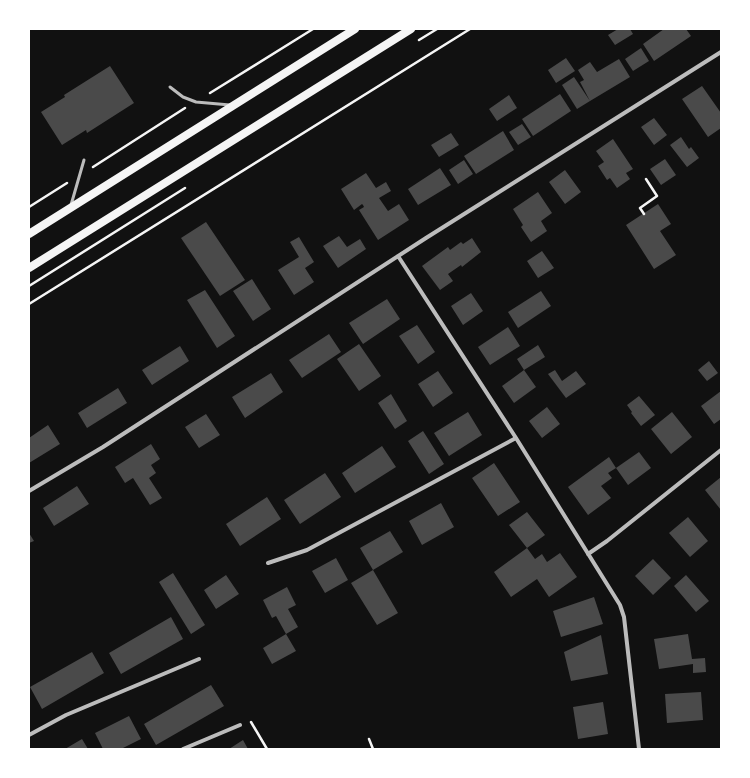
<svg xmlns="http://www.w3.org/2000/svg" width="750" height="778" font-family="'Exo 2',sans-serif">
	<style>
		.building { fill: #4a4a4a }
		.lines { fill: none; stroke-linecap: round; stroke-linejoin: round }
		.path { stroke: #f5f5f5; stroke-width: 2.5 }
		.service { stroke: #bcbcbc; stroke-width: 3 }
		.minor { stroke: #bcbcbc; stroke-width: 4 }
		.secondary { stroke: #f5f5f5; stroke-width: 8 }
	</style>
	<rect width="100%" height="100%" fill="#111"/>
	<!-- building -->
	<path class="building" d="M618,29H630L633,34L615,45L608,35Z
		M664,29H686L691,36L654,61L643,44Z
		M641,48L649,61L633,71L625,59Z
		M566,58L575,71L556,83L548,70Z
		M619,59L630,77L590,101L580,82L584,80L578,70L590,62L597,72Z
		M110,66L134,103L87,133L86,130L62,145L41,112L65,97L64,95Z
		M574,77L590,101L577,109L562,85Z
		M702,86L721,113V128L708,137L682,99Z
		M560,94L571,111L533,136L522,119Z
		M509,95L517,108L497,121L489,109Z
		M654,118L667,135L654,145L641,127Z
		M522,124L531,137L518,145L509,132Z
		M503,131L514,150L476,174L464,156Z
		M451,133L459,145L439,157L431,145Z
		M681,137L689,149L691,147L699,158L687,167L670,145Z
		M613,139L633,169L626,173L630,179L617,188L610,178L607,180L598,166L604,162L596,151Z
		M665,159L676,175L661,185L650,169Z
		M464,160L473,174L458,184L449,170Z
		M440,168L451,185L418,205L408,189Z
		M565,170L581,192L565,204L549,182Z
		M366,173L376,188L386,182L391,191L379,198L388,211L399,204L409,220L378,240L359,210L364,207L363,205L362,204L354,210L341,189Z
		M538,192L552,213L541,221L547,231L531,242L521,227L523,225L513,209Z
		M658,204L671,224L660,231L676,255L654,269L626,225Z
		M206,222L245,280L220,296L181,238Z
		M339,236L347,247L360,239L366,249L338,268L323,246Z
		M299,237L314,262L305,268L314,282L294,295L278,270L299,257L290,242Z
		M472,238L481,252L462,267L461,265L448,274L453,281L440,290L422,266L448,247L450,250L461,242L463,244Z
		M542,251L554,268L538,278L527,261Z
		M252,279L271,309L253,321L233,291Z
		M205,290L235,336L217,348L187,300Z
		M541,291L551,306L518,328L508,312Z
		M471,293L483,311L463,325L451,306Z
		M387,299L400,319L363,344L349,323Z
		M417,325L435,352L418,364L399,336Z
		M508,327L520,346L490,365L478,347Z
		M329,334L341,352L302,378L289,360Z
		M359,344L381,376L359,391L337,359Z
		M538,345L545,357L524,370L536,387L514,403L502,386L524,370L517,359Z
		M180,346L189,361L152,385L142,370Z
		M709,361L718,373L707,381L698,370Z
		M555,370L562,381L576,371L586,384L566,398L548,374Z
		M438,371L453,393L433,407L418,384Z
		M271,373L283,392L245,418L232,397Z
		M118,388L127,403L87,428L78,413Z
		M721,391V419L714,424L701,406Z
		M391,394L407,421L395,429L378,403Z
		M639,396L655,415L641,426L631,413L632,412L627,405Z
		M547,407L560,424L542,438L529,421Z
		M468,412L482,435L449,456L434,433Z
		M672,412L692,437L671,454L651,429Z
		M206,414L220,435L199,448L185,427Z
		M48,425L60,444L29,463V438Z
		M423,431L444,464L429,474L408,441Z
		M151,444L160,459L151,465L156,473L149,478L162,498L150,505L133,478L125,483L115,467Z
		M382,446L396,467L355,493L342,473Z
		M639,452L651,468L628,485L616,468Z
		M609,457L616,468L608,473L612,478L601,486L611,498L588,515L568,487Z
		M494,463L520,502L498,516L472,478Z
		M325,473L341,497L300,524L284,500Z
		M721,477V510L705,490Z
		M77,486L89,504L54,526L43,508Z
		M267,497L281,519L240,546L226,524Z
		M441,503L454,527L422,545L409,521Z
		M527,512L545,535L527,548L535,559L542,554L547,562L560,553L577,577L549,597L537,579L511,597L494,572L527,548L509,525Z
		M688,517L708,541L690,557L669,533Z
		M390,531L403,552L373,570L360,548Z
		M29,533L34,541L29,543Z
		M336,558L348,580L325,593L312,571Z
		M653,559L671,578L653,595L635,576Z
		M373,570L398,613L377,625L351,583Z
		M173,573L205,625L191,634L159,582Z
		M226,575L239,594L216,609L204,590Z
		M686,575L709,601L696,612L674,586Z
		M287,587L296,605L288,609L298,627L286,634L276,616L272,618L263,600Z
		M594,597L603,624L561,637L553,611Z
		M171,617L183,639L121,674L109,653Z
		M286,634L296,651L272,664L263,648Z
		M688,634L692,659L705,658L706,672L693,673V664L659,669L654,639Z
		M601,635L608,674L571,681L564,652Z
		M92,652L104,673L42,709L30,687Z
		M211,685L224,706L156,745L144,724Z
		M701,692L703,720L667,723L665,694Z
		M603,702L608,734L578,739L573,707Z
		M129,716L141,739L121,749H103L95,733Z
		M82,739L88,749H65Z
		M243,740L248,749H229Z"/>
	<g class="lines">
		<!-- path -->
		<path class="path" d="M419,40L437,29
			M210,93L313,29
			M93,167L185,108
			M29,207L67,183
			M644,214L640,208L657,196L646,179
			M29,286L185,188
			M29,304L470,29
			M251,722L267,749
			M369,739L373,749"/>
		<!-- service -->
		<path class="service" d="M170,87L183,97L196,102L230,105
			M71,205L84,160"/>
		<!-- minor -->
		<path class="minor" d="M398,256L516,438L620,605L624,617L639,749
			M29,491L103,447L426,238L721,52
			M588,554L607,541L721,450
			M268,563L307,550L516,438
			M29,735L66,715L199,659
			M183,749L240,725"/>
		<!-- secondary -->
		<path class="secondary" d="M29,234L355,29
			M29,268L411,29"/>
	</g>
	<!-- border -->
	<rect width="750" height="778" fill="none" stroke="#ffffff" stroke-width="60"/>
</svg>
